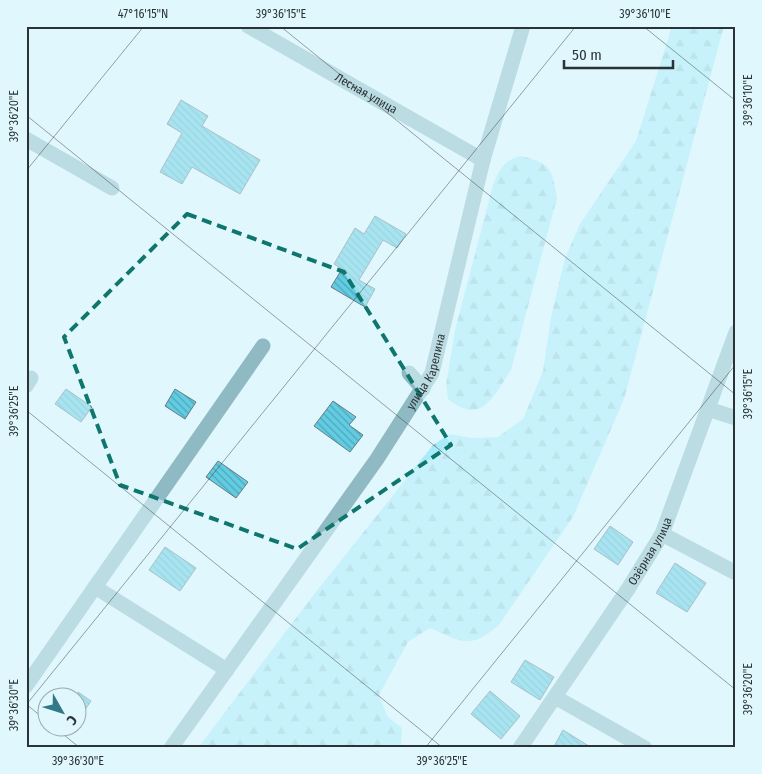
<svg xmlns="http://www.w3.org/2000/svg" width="762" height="774" font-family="'Fira Sans Condensed',sans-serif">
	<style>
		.forest { fill: url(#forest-firs) }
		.building { fill: url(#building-back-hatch); stroke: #677c81 }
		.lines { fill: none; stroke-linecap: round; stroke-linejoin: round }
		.minor { stroke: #90bac3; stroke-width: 15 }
		.marked { fill: none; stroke: #0f766e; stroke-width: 4; stroke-dasharray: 10 6; stroke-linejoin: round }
		.ticks { fill: none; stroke: #2a3335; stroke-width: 1; stroke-opacity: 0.45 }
		.labels { text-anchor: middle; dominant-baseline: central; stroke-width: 4; stroke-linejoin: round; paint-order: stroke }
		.street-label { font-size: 12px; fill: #2a3335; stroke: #e0f8fd }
		.neatline { fill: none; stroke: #2a3335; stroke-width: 2 }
		.ticks-label { font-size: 12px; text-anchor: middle; fill: #2a3335 }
	</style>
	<defs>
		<pattern id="forest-firs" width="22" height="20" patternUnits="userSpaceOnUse" patternTransform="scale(1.25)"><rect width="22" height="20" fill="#aaebf9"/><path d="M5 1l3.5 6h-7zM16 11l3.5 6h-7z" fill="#92cad6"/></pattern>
		<pattern id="building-back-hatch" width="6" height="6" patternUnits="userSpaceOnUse" patternTransform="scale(1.25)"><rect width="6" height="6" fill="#61cce2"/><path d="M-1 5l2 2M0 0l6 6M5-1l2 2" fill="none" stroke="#50a6b8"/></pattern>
	</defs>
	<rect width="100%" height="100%" fill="#e0f8fd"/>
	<!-- forest -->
	<path class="forest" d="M672,26H724L624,399L573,517L499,625C470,650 462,642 430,628L408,642L379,695L387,716L402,728L401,748H198L311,598L433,445L450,434L472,438L498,437L523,419L543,371L551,317L565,258L580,224L636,141Z
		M521,156C551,163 552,169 557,198L511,370C493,398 481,426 448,399L446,385L455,330L493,185C499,170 504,160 521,156Z"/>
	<!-- building -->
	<path class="building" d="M181,100L208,116L202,126L260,160L240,194L192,167L182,184L160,172L182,133L167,124Z
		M375,216L406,234L397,248L383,240L359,280L375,289L365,307L331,287L342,269L334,264L355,228L364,234Z
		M66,389L92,407L81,422L55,404Z
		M175,389L196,402L185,419L165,406Z
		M333,401L356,417L349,425L363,435L350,452L314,426Z
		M218,461L248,482L236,498L206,477Z
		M610,526L633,542L618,565L594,549Z
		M165,547L196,568L180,591L149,570Z
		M675,563L706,583L687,612L656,593Z
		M525,660L554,677L540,700L511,682Z
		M490,691L520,716L501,739L471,714Z
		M78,692L91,701L78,720Z
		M563,730L592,748H553Z"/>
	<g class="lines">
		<!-- minor -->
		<g class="minor">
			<path id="s1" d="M248,26L483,160"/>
			<path d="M26,139L112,188"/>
			<path d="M409,373L423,389"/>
			<path d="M26,386L31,378"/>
			<path d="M708,409L736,418"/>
			<path d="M662,534L736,573"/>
			<path d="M95,587L227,670"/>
			<path d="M26,686L263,346"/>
			<path d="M555,697L645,748"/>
			<path id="s2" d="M171,748L377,459L432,373L483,160L523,26"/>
			<path id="s3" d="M520,748L628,589L662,534L736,332"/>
		</g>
	</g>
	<!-- marked area -->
	<path d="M0 0H762V774H0ZM187,214L344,272L451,445L297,549L120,485L64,337Z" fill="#e0f8fd" fill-opacity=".55" fill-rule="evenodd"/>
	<path class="marked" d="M187,214L344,272L451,445L297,549L120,485L64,337Z"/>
	<!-- ticks -->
	<path class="ticks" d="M280,26L736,395M643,26L736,101M26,115L736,690M26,171L144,26M26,410L443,748M26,704L48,722M26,705L576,26M53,726L80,748M425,748L736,364"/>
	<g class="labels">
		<!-- street labels -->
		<g class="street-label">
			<text stroke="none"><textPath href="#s1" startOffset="136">Лесная улица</textPath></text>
			<text stroke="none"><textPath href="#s2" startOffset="456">улица Карелина</textPath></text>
			<text stroke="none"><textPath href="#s3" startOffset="236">Озёрная улица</textPath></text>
		</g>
	</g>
	<!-- border -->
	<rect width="762" height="774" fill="none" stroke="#e0f8fd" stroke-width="55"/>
	<!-- north arrow -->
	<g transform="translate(62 712) rotate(129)"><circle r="24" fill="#e0f8fd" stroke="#97a9ad"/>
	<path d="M0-4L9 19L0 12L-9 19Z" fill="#337886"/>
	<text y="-8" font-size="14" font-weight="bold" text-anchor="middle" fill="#2a3335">С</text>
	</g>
	<!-- scale -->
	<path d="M564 60v8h109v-8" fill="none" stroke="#2a3335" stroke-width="2.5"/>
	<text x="572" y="60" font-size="15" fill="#2a3335" stroke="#e0f8fd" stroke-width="4" paint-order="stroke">50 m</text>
	<rect x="28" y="28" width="706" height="718" class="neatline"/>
	<g class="ticks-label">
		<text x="143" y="18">47°16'15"N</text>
		<text x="281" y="18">39°36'15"E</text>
		<text x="645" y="18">39°36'10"E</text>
		<text transform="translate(748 100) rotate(-90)" y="4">39°36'10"E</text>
		<text transform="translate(14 116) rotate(-90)" y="4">39°36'20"E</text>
		<text transform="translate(748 394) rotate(-90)" y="4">39°36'15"E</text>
		<text transform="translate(14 411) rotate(-90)" y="4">39°36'25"E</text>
		<text transform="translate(748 689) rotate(-90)" y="4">39°36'20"E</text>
		<text transform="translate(14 705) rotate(-90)" y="4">39°36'30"E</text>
		<text x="78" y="765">39°36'30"E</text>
		<text x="442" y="765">39°36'25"E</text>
	</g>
</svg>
